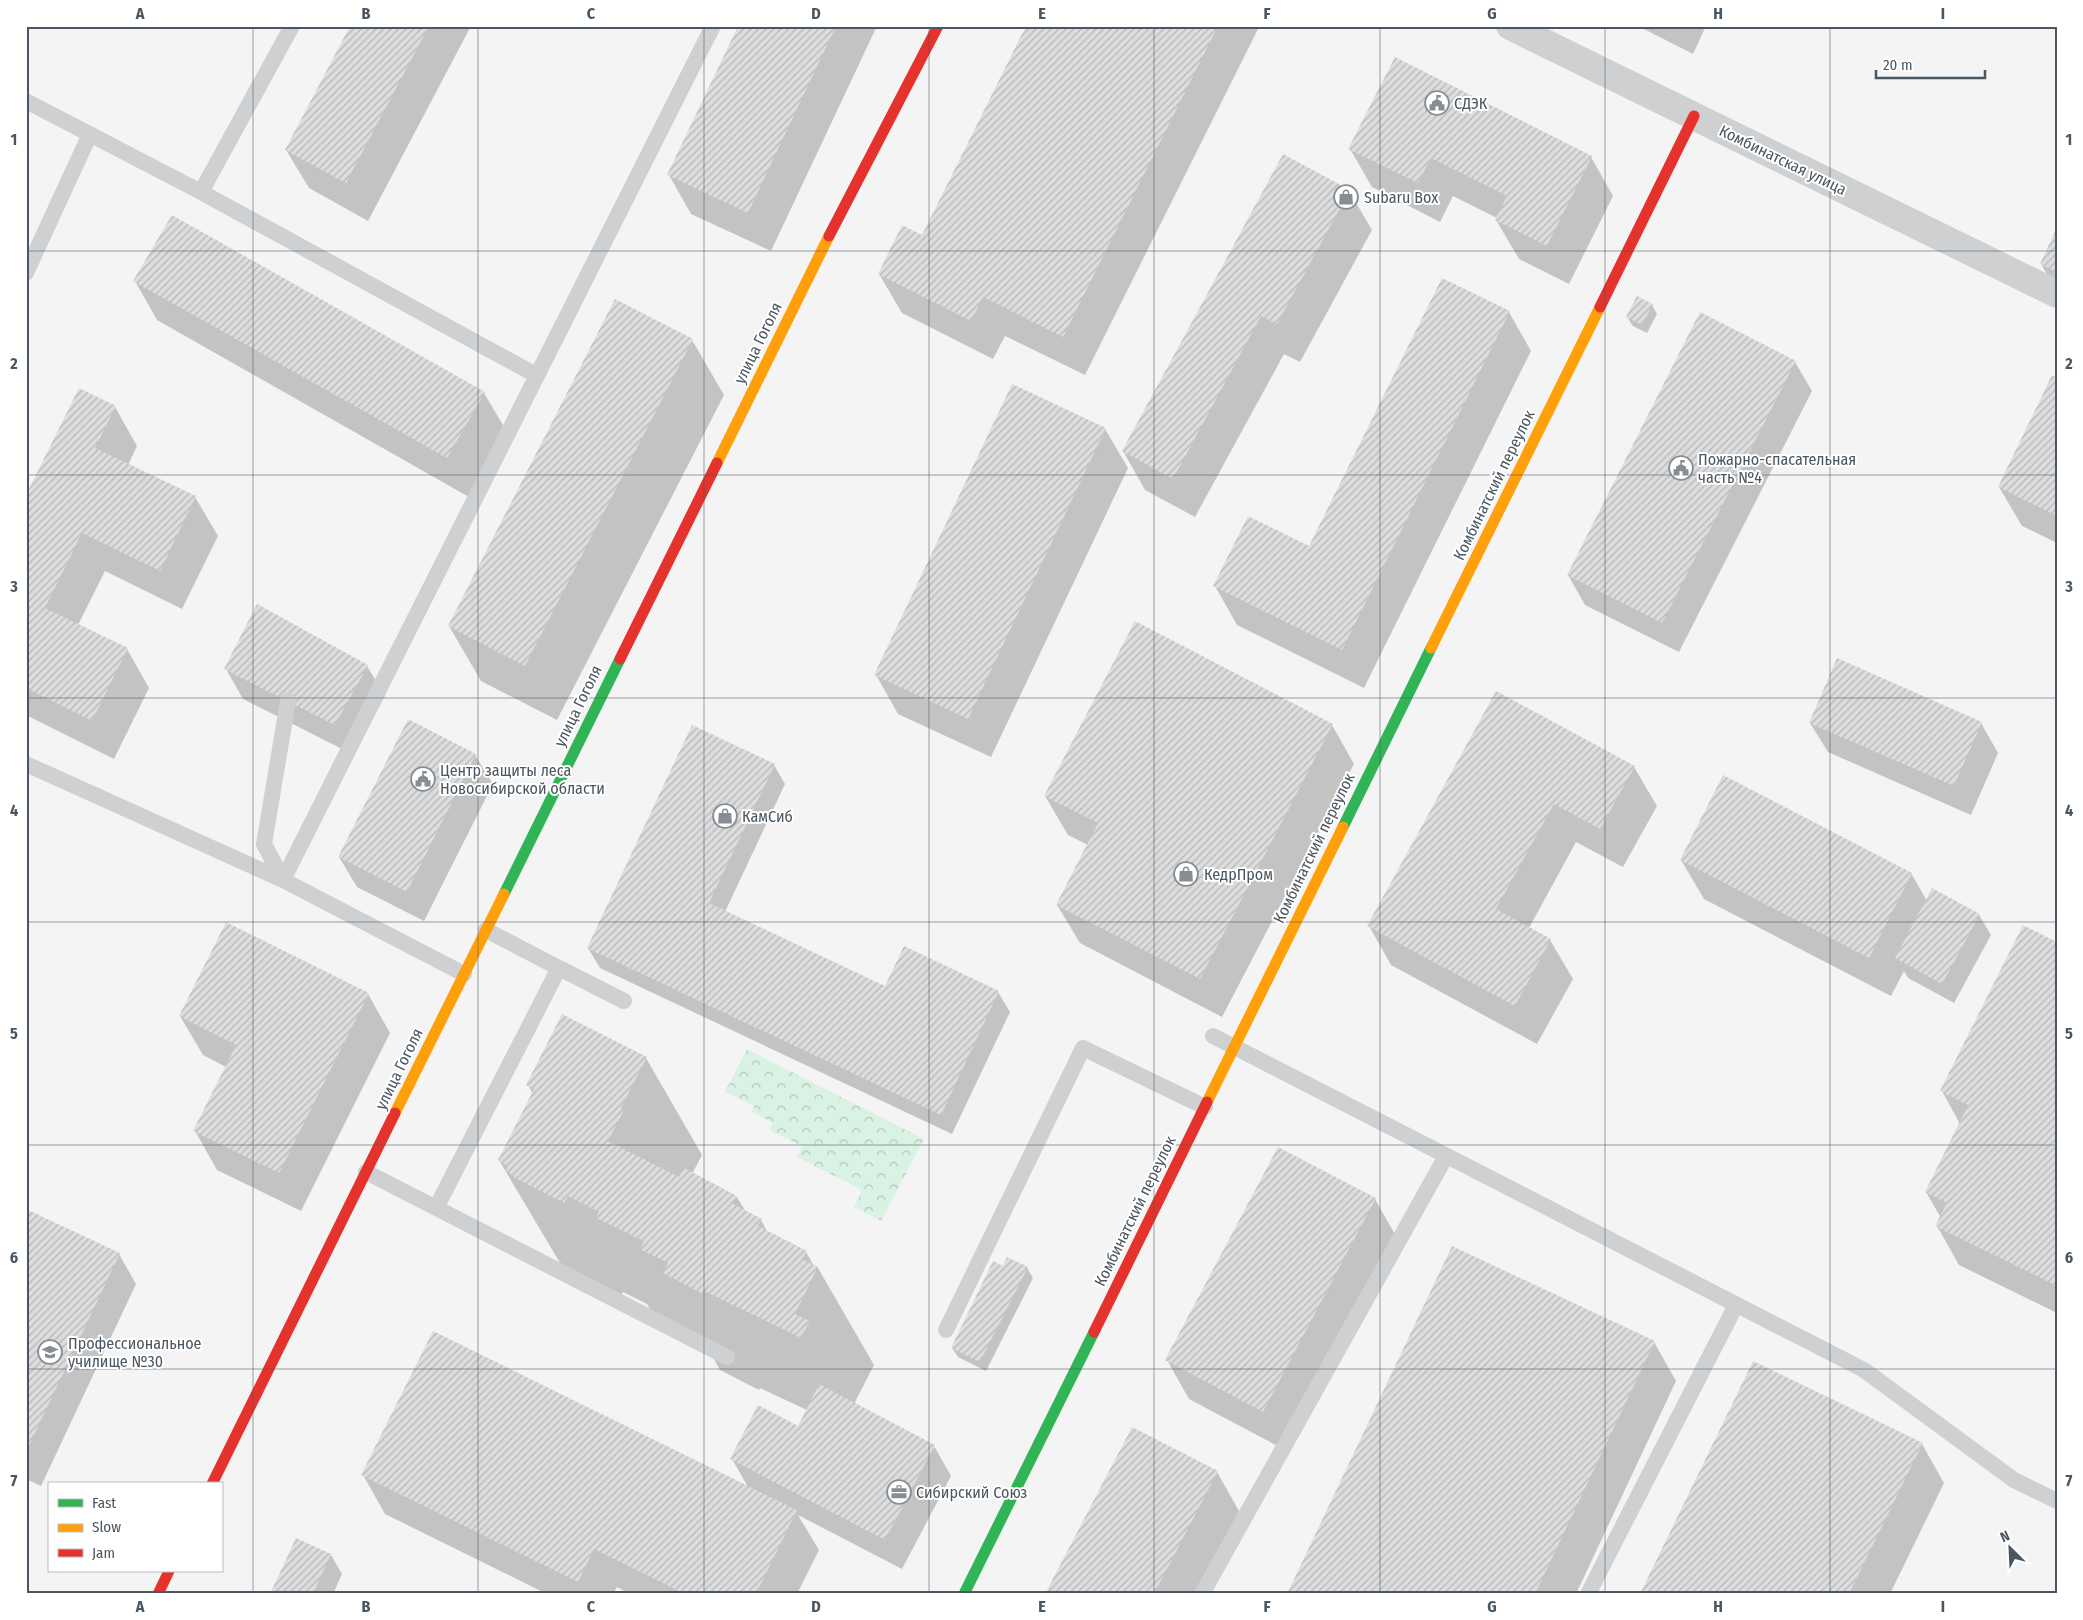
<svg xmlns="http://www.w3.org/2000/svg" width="2083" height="1620" font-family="'Fira Sans Condensed',sans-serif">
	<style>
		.forest { fill: url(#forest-crowns) }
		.shadow { fill: #0003 }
		.building { fill: url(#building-hatch) }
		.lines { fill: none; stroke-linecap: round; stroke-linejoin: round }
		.lane { stroke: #ced0d2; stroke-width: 16 }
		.street { stroke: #ced0d2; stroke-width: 28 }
		.fast { stroke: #30b455; stroke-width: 11 }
		.slow { stroke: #ff9f0a; stroke-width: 11 }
		.jam { stroke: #e5322d; stroke-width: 11 }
		.grid { fill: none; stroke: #4a5661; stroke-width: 1; stroke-opacity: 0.55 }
		.labels { text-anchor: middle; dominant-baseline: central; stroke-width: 4; stroke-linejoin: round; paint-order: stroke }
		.poi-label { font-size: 16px; fill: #4a5661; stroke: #fff; text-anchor: start }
		.street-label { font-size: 16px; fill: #4a5661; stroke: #fff }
		.neatline { fill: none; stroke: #4a5661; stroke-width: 2 }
		.grid-label { font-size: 16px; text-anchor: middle; font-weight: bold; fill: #4a5661 }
	</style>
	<defs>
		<pattern id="forest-crowns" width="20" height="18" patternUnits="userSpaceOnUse" patternTransform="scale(1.25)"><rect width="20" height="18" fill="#d9f2e3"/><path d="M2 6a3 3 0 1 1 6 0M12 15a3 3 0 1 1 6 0" fill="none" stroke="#b2c7bb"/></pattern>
		<pattern id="building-hatch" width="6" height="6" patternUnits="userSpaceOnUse" patternTransform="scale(1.25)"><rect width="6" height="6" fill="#ddddde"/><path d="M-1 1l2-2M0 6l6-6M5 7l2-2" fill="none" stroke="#b5b6b7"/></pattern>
	</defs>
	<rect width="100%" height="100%" fill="#f4f4f4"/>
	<!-- forest -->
	<path class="forest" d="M747,1049L924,1139L881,1221L854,1207L862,1190L797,1157L802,1146L769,1130L773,1123L752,1112L754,1106L725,1092Z"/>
	<!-- shadow -->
	<path class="shadow" d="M351,26H471L368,221L309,188L286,150Z
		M739,26H877L771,251L691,214L669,175Z
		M1027,26H1256L1258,29L1085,375L1005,336L993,359L902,313L879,274L923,237Z
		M1638,26H1706L1693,54Z
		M1350,149L1591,157L1613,196L1569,284L1519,259L1496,220L1497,218L1453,196L1440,222L1372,187Z
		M1349,191L1372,230L1300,362L1284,354L1195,517L1145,490L1123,451Z
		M2057,230V291L2041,264Z
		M135,281L484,393L507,432L469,497L157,320Z
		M1652,305L1657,314L1647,333L1633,326L1627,317Z
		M1509,312L1531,351L1364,688L1237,625L1215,586L1309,547Z
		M692,340L724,395L557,720L481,681L449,626Z
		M1795,362L1812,391L1679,652L1585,605L1568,575Z
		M2057,379V543L2022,526L1999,487Z
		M115,407L137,446L128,465L195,497L218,536L182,609L105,571L78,625L127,649L149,688L114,759L26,715V498Z
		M1105,429L1128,468L991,757L898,714L876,675Z
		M257,606L367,666L385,696L352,754L243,699L226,669Z
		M1497,692L1634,767L1657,806L1623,867L1576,842L1529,928L1550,940L1573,979L1537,1044L1391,965L1369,926Z
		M1810,723H1981L1998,753L1971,815L1828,752Z
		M1332,725L1354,764L1222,1017L1080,943L1057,905L1088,845L1068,835L1045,796Z
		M475,755L493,784L424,921L357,887L339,857Z
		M774,765L785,784L725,912L886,988L998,992L1010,1012L952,1134L600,968L588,948Z
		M1681,860L1911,873L1927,901L1979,915L1991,935L1954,1003L1908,978L1904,971L1891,996L1704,899Z
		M2057,943V1313L1959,1265L1937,1226L1941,1218L1926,1192L1960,1124L1942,1091Z
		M368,994L390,1033L301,1211L217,1170L195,1131L226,1067L203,1055L180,1016Z
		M646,1058L702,1155L692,1174L737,1197L746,1212L761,1220L768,1233L806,1252L814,1266L818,1268L874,1365L855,1402L857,1406L934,1446L951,1476L902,1569L798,1515L819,1550L797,1594H630L617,1587L613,1594H547L385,1514L363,1475L748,1487L732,1459L798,1427L807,1410L760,1388L759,1390L720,1370L710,1352L653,1314L647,1304L623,1292L620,1299L563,1268L499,1160L533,1094L528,1085Z
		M1375,1199L1397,1238L1285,1450L1189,1399L1167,1360Z
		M26,1210L119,1254L136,1284L41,1486L26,1479Z
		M1003,1268H1027L1033,1278L986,1371L958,1357L952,1348Z
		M1654,1342L1676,1381L1576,1594H1288Z
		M1922,1444L1944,1483L1890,1594H1641Z
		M1217,1472L1239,1511L1196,1594H1046Z
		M331,1555L342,1574L333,1594H271Z"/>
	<!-- building -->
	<path class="building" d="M350,26H429L346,183L285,150Z
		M738,26H836L748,213L667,175Z
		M1026,26H1218L1063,337L983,297L971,321L878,274L902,225L922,235Z
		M1395,57L1592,156L1547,246L1495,220L1507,196L1431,158L1418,183L1348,149Z
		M1283,154L1350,190L1277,324L1261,316L1173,479L1122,451Z
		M172,215L485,392L447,458L133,281Z
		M2057,227V272L2040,264Z
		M1442,278L1510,311L1342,650L1213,586L1248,516L1309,546Z
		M1637,296L1653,304L1642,325L1626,317Z
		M615,299L693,339L525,666L448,626Z
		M1700,312L1796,361L1662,623L1567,575Z
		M2052,375L2057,378V516L1998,487Z
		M1012,384L1106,428L968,719L874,675Z
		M79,388L116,406L95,448L196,496L160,571L82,533L45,608L128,648L92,721L26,688V495Z
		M257,604L368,665L335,725L224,669Z
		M1135,621L1333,724L1200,979L1056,905L1098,823L1044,796Z
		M1837,658L1982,722L1954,786L1809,723Z
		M1496,691L1635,766L1600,829L1554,804L1496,909L1551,939L1515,1006L1367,926Z
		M408,719L476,754L407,892L338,857Z
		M692,725L775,764L709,903L885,986L904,946L999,991L941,1115L587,948Z
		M1723,775L1912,873L1869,958L1680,860Z
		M1932,888L1980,914L1942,984L1895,958Z
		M226,922L369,993L279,1173L193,1131L236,1045L179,1016Z
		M2023,925L2057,942V1286L1935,1226L1947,1203L1925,1192L1968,1105L1940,1091Z
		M562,1014L647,1057L621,1108L624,1110L608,1141L679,1177L684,1168L737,1196L733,1204L762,1219L758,1226L807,1251L802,1259L818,1267L795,1314L810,1321L801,1338L704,1291L703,1294L663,1273L668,1263L640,1249L644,1241L596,1218L599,1212L568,1196L564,1203L513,1177L514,1176L506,1171L508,1166L498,1160L534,1089L526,1085Z
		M1278,1147L1376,1198L1263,1412L1165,1360Z
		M26,1209L120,1253L26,1452Z
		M1452,1246L1655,1341L1535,1594H1287Z
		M1007,1257L1028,1267L980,1362L951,1348L993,1261L1003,1266Z
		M433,1331L797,1510L756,1594H685L594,1549L578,1582L361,1475Z
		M1753,1361L1923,1443L1849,1594H1640Z
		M819,1384L935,1445L885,1540L730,1459L758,1405L798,1426Z
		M1132,1427L1218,1471L1154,1594H1045Z
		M296,1538L331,1554L313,1594H270Z"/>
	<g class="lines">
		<!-- lane -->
		<path class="lane" d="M292,26L201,192L536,375
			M26,101L201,192
			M26,273L90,134
			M26,764L283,880L264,844L288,701
			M486,930L559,968
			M464,974L283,880L713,26
			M1213,1036L1864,1370L2014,1480L2057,1501
			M366,1172L727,1357
			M436,1208L559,968L624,1001
			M946,1330L1083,1048L1205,1107
			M1202,1594L1446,1156
			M1588,1594L1736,1305"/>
		<!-- street -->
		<path class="street" d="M1510,26L2057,294"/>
		<!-- fast -->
		<path class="fast" d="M1343,827L1431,648
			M504,894L620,659
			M964,1594L1094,1332"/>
		<!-- slow -->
		<path class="slow" d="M717,463L829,236
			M1431,648L1600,307
			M1207,1102L1343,827
			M395,1113L504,894"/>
		<!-- jam -->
		<path class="jam" d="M829,236L938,26
			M1600,307L1694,116
			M620,659L717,463
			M1094,1332L1207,1102
			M212,1484L395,1113
			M158,1594L169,1571"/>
	</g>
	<!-- grid -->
	<path class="grid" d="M253,26V1594M478,26V1594M704,26V1594M929,26V1594M1154,26V1594M1380,26V1594M1605,26V1594M1830,26V1594M26,251H2057M26,475H2057M26,698H2057M26,922H2057M26,1145H2057M26,1369H2057"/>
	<!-- icons -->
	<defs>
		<g id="civic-ring" transform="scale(1.25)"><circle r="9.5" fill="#fff" stroke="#868d94" stroke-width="1.5"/><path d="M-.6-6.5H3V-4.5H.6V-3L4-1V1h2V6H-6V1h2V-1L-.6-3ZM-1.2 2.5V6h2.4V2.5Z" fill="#868d94"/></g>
		<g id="shop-ring" transform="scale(1.25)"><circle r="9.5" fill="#fff" stroke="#868d94" stroke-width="1.5"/><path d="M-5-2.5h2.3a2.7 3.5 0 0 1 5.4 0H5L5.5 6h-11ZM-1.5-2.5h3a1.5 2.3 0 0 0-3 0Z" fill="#868d94"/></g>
		<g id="university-ring" transform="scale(1.25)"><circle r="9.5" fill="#fff" stroke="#868d94" stroke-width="1.5"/><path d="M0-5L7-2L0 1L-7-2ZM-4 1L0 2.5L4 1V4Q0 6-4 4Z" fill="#868d94"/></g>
		<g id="office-ring" transform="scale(1.25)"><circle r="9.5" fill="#fff" stroke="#868d94" stroke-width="1.5"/><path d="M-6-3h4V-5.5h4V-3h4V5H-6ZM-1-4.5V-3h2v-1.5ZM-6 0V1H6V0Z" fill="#868d94"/></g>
	</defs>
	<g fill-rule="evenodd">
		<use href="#civic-ring" x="1437" y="103"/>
		<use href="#shop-ring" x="1346" y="197"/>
		<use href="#civic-ring" x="1681" y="468"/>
		<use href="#civic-ring" x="423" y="779"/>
		<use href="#shop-ring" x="725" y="816"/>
		<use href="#shop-ring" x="1186" y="874"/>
		<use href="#university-ring" x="50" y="1352"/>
		<use href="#office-ring" x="899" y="1492"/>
	</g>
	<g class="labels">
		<!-- poi labels -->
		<g class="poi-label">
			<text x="1454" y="103">СДЭК</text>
			<text x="1364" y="197">Subaru Box</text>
			<text x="1698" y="459">Пожарно-спасательная<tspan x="1698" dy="18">часть №4</tspan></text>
			<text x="440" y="770">Центр защиты леса<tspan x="440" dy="18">Новосибирской области</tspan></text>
			<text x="742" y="816">КамСиб</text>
			<text x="1204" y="874">КедрПром</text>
			<text x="68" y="1343">Профессиональное<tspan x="68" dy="18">училище №30</tspan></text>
			<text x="916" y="1492">Сибирский Союз</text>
		</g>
		<!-- street labels -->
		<g class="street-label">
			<text transform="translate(1783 160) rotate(26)">Комбинатская улица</text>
			<text transform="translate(758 343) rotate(-64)">улица Гоголя</text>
			<text transform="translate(1494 485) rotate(-64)">Комбинатский переулок</text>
			<text transform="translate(578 706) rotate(-64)">улица Гоголя</text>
			<text transform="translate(1314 848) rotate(-64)">Комбинатский переулок</text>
			<text transform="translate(399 1069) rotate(-64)">улица Гоголя</text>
			<text transform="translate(1135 1211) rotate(-64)">Комбинатский переулок</text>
		</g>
	</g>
	<!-- border -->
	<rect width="2083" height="1620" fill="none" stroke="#ffffff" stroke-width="55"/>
	<!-- legend -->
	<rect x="48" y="1482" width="175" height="90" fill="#ffffff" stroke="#b7bbc0"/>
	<rect x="58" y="1499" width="25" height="8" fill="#30b455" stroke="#b7bbc0"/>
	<text x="92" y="1508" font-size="15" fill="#4a5661">Fast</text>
	<rect x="58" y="1524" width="25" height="8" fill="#ff9f0a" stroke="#b7bbc0"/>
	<text x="92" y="1532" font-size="15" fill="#4a5661">Slow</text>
	<rect x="58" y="1549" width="25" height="8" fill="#e5322d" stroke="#b7bbc0"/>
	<text x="92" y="1558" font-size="15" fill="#4a5661">Jam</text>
	<!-- north arrow -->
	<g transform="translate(2010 1548) rotate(336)" stroke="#ffffff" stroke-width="4" paint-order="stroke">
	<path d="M0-4L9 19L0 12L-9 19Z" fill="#4a5661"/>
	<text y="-8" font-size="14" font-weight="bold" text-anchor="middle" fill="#4a5661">N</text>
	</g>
	<!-- scale -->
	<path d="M1876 70v8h109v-8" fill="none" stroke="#4a5661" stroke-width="2.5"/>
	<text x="1883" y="70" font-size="15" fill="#4a5661" stroke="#ffffff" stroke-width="4" paint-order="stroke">20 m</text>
	<rect x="28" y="28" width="2028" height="1564" class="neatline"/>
	<g class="grid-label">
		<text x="140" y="19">A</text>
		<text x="366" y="19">B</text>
		<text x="591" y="19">C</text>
		<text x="816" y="19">D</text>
		<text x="1042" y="19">E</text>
		<text x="1267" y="19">F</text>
		<text x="1492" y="19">G</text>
		<text x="1718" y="19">H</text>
		<text x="1943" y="19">I</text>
		<text x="14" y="145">1</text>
		<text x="2069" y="145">1</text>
		<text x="14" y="369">2</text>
		<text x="2069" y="369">2</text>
		<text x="14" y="592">3</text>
		<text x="2069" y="592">3</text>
		<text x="14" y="816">4</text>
		<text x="2069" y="816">4</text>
		<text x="14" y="1039">5</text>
		<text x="2069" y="1039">5</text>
		<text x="14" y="1263">6</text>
		<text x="2069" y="1263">6</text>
		<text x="14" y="1486">7</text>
		<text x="2069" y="1486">7</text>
		<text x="140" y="1612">A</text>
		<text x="366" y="1612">B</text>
		<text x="591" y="1612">C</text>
		<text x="816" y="1612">D</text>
		<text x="1042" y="1612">E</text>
		<text x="1267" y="1612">F</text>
		<text x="1492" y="1612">G</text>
		<text x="1718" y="1612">H</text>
		<text x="1943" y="1612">I</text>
	</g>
</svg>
